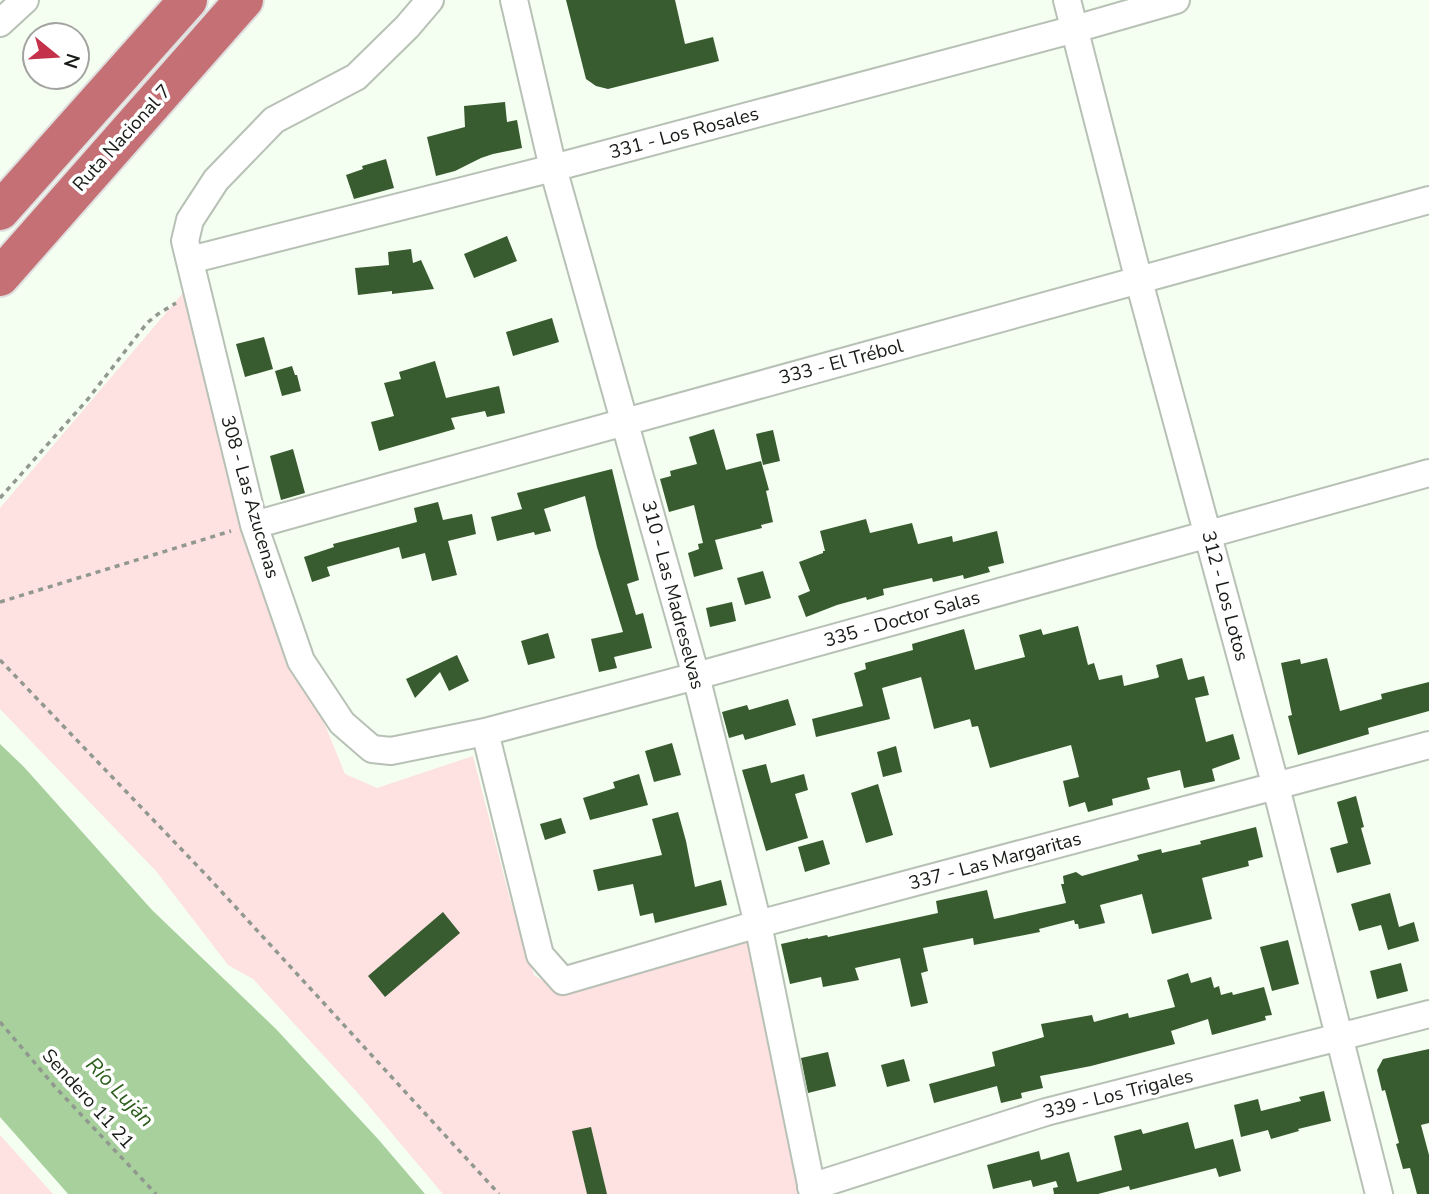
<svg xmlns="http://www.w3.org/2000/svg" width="1429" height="1194" font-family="'Nunito Sans',sans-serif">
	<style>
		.green { fill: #fee1e1 }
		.water { fill: #a7d09c }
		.building { fill: #385c2f }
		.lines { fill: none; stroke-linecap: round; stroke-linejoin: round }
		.minor-casing { stroke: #b7c1b5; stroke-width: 30 }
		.motorway-casing { stroke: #dfdfdf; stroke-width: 42 }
		.path { stroke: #91988f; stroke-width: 3.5; stroke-dasharray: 5 5; stroke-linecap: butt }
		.minor { stroke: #fff; stroke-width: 26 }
		.motorway { stroke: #c57075; stroke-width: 38 }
		.labels { text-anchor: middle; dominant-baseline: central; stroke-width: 7; stroke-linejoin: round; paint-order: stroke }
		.street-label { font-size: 19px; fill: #181c17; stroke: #fff }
		.water-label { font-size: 21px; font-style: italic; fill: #2b5e1b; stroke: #fff }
	</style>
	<rect width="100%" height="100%" fill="#f4fef1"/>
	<!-- green -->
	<path class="green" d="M187,288L321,715L345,774L377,788L473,756L510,899L534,975L557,990L751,939L803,1194H443L357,1092L253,979L228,965L156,871L0,709V508Z
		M0,1135L53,1194H0Z"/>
	<!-- water -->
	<path class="water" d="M0,744L24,767L152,910L276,1029L378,1139L425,1194H68L62,1187L0,1117Z"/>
	<!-- building -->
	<path class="building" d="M566,0H675L685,44L713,37L719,61L608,89L596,86L586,79Z
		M505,102L507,122L517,120L522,148L493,154L481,158L455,171L436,176L427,137L465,127L464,106Z
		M386,159L394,188L354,199L346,175L363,169L362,166Z
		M507,236L517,261L474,278L464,254Z
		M411,249L413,263L421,260L434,289L392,294V291L358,295L355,268L389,265L388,252Z
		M552,318L559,342L513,356L506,332Z
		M264,337L273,369L245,377L236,344Z
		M435,361L446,398L499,386L505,413L487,417L485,411L451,418L455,429L379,451L371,422L394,416L384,383L401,379L399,372Z
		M292,366L295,375H297L301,391L282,396L275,371Z
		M714,429L726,470L761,461L769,490L766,491L773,522L761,525L762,528L715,540L723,569L694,577L688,553L699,549L698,544L703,543L694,505L669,512L660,479L671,476L670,471L697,464L689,437Z
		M773,430L780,461L763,465L756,434Z
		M293,449L305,493L281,500L270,456Z
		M612,469L639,580L627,584L636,615L643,613L652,648L614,657L617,668L599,672L591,639L623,632L597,547L585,496L544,509L551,531L535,535L534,532L497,541L491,517L522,509L517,493Z
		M438,502L443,520L472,514L476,534L448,541L457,575L432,581L425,553L402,559L399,547L327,567L330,576L312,582L304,557L334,547L333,544L417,522L414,508Z
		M866,519L870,533L912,523L918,544L952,536L953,542L997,531L1004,563L988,567L990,572L964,579L963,575L933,582L932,578L883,589L884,595L867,600L866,597L837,605L806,617L798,596L810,591L799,562L823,553V551H825L820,531Z
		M763,571L771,598L745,605L737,578Z
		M732,602L736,621L710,627L706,608Z
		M1078,626L1088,665L1094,663L1099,680L1122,675L1124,686L1157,678L1159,677L1156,665L1182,658L1188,680L1204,676L1209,695L1195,698L1206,742L1233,734L1240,759L1212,769L1215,781L1184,788L1180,770L1147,778L1150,789L1112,799L1113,805L1088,812L1085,802L1069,807L1063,781L1079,777L1071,745L990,768L978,726L972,727L970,719L934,729L921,677L882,688L890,719L816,737L812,719L863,706L854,673L866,669L865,663L913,650L912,644L964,629L975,670L1025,657L1019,635L1041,629L1043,635Z
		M548,633L555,658L528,665L521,641Z
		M457,655L469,681L449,691L440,672L415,698L406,679Z
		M1327,658L1340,711L1382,699L1381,694L1429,682V711L1368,728L1369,734L1298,755L1288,716L1292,715L1281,663L1300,659L1301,664Z
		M788,699L796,725L745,740L743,734L729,738L722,712L747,705L749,710Z
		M672,743L681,775L654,782L645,751Z
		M896,746L902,772L883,777L877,752Z
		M766,764L771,783L804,774L808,790L795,794L808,838L766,851L742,770Z
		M639,774L648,805L590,820L583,798L615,788L613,782Z
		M878,784L893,835L866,843L851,793Z
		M1356,796L1364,827L1361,828L1371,864L1337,873L1330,848L1348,843L1337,802Z
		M678,812L686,841L695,887L721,880L727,905L655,923L653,913L640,916L633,884L598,891L593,870L662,855L652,819Z
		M561,818L566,833L545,840L540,824Z
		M1256,827L1263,857L1248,861L1249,866L1202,878L1212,919L1152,934L1142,894L1100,905L1105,923L1079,929L1078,924H1075L1074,920L1039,929L1040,932L974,945L973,938L923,948L928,971L921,973L928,1003L911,1007L900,958L855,968L859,980L823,987L821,977L790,984L781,944L808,938V939L827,935L828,937L938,913L936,901L987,890L994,919L1066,903L1061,884H1064L1063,876L1076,872L1082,876L1139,860L1137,855L1161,849L1162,853L1201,844L1200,841Z
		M823,840L830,864L805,872L798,847Z
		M1390,893L1399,927L1414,922L1419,941L1388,950L1381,925L1359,931L1351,904Z
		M443,912L460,933L385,997L368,976Z
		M1288,940L1299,984L1272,991L1260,947Z
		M1401,963L1408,991L1377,999L1370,971Z
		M1188,973L1191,983L1211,977L1214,988L1219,986L1221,995L1232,992L1233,995L1264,987L1272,1015L1265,1016L1266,1020L1212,1035L1208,1019L1171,1031L1175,1044L1091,1066L1040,1076L1043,1088L1021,1093L1022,1098L1001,1103L997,1086L934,1103L929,1084L995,1066L992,1052L1044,1037L1041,1024L1092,1015L1094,1022L1128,1013L1129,1018L1175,1007L1167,980Z
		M1429,1049V1123L1421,1125L1429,1155V1194H1417L1410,1168L1403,1169L1396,1144L1399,1143L1385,1090L1382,1091L1377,1070L1383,1059Z
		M828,1052L836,1086L808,1093L801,1058Z
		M904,1059L910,1081L887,1087L881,1065Z
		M1324,1091L1331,1121L1298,1129L1299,1131L1271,1139L1268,1130L1241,1137L1234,1105L1258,1099L1261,1111L1301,1101L1299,1097Z
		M1188,1122L1195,1149L1233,1139L1241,1171L1219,1177L1216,1168L1130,1190L1129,1186L1098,1194H1054L1053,1188L1058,1187L1056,1181L1033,1187L1031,1180L993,1189L987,1165L1039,1151L1041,1160L1069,1152L1077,1182L1122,1170L1114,1136L1141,1129L1143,1134Z
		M591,1127L607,1194H587L572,1131Z"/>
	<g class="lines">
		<!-- minor casing -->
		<g class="minor-casing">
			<path id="minor" d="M430,0L407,27L356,77L274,120L216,180L190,220L185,241L254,525L301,661L342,723L372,749L391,751L485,732L696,676L1429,473
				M514,0L553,168L696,676L758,924L813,1194
				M1067,0L1139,281L1276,787L1379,1194
				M0,23L25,0
				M190,260L553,168L1075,29L1176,0
				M254,525C645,415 1037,309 1429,200
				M485,732L540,955L563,981L758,924L1429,745
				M811,1187L1046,1112L1429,1014"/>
		</g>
		<!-- motorway casing -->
		<g class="motorway-casing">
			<path id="motorway" d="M0,211L188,0
				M0,277L244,0"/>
		</g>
		<!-- path -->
		<path class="path" d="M0,498L88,399L147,323L158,314L176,303
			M0,602L231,531
			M0,660L208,877L499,1194
			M0,1022L56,1088L156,1194"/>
		<!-- minor -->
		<use href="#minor" class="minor"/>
		<!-- motorway -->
		<use href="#motorway" class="motorway"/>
	</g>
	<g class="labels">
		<!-- street labels -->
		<g class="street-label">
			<text transform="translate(684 133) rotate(-15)">331 - Los Rosales</text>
			<text transform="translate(122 138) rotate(-48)">Ruta Nacional 7</text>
			<text transform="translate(841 362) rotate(-15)">333 - El Trébol</text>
			<text transform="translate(250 497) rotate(74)">308 - Las Azucenas</text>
			<text transform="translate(673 595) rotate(75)">310 - Las Madreselvas</text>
			<text transform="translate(1225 596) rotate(75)">312 - Los Lotos</text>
			<text transform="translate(902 619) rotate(-16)">335 - Doctor Salas</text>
			<text transform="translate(995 861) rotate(-15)">337 - Las Margaritas</text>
			<text transform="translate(1118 1094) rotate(-14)">339 - Los Trigales</text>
			<text transform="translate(88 1099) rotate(48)">Sendero 11 21</text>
		</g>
		<!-- water labels -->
		<g class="water-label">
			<text transform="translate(120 1092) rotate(46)">Río Luján</text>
		</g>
	</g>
	<!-- north arrow -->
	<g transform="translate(56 56) rotate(108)"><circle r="33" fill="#ffffff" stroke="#a3a4a2" stroke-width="2"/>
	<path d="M0-5L12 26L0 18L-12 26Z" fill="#c3324a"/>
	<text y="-10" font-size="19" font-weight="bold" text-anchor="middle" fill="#181c17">N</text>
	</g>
</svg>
